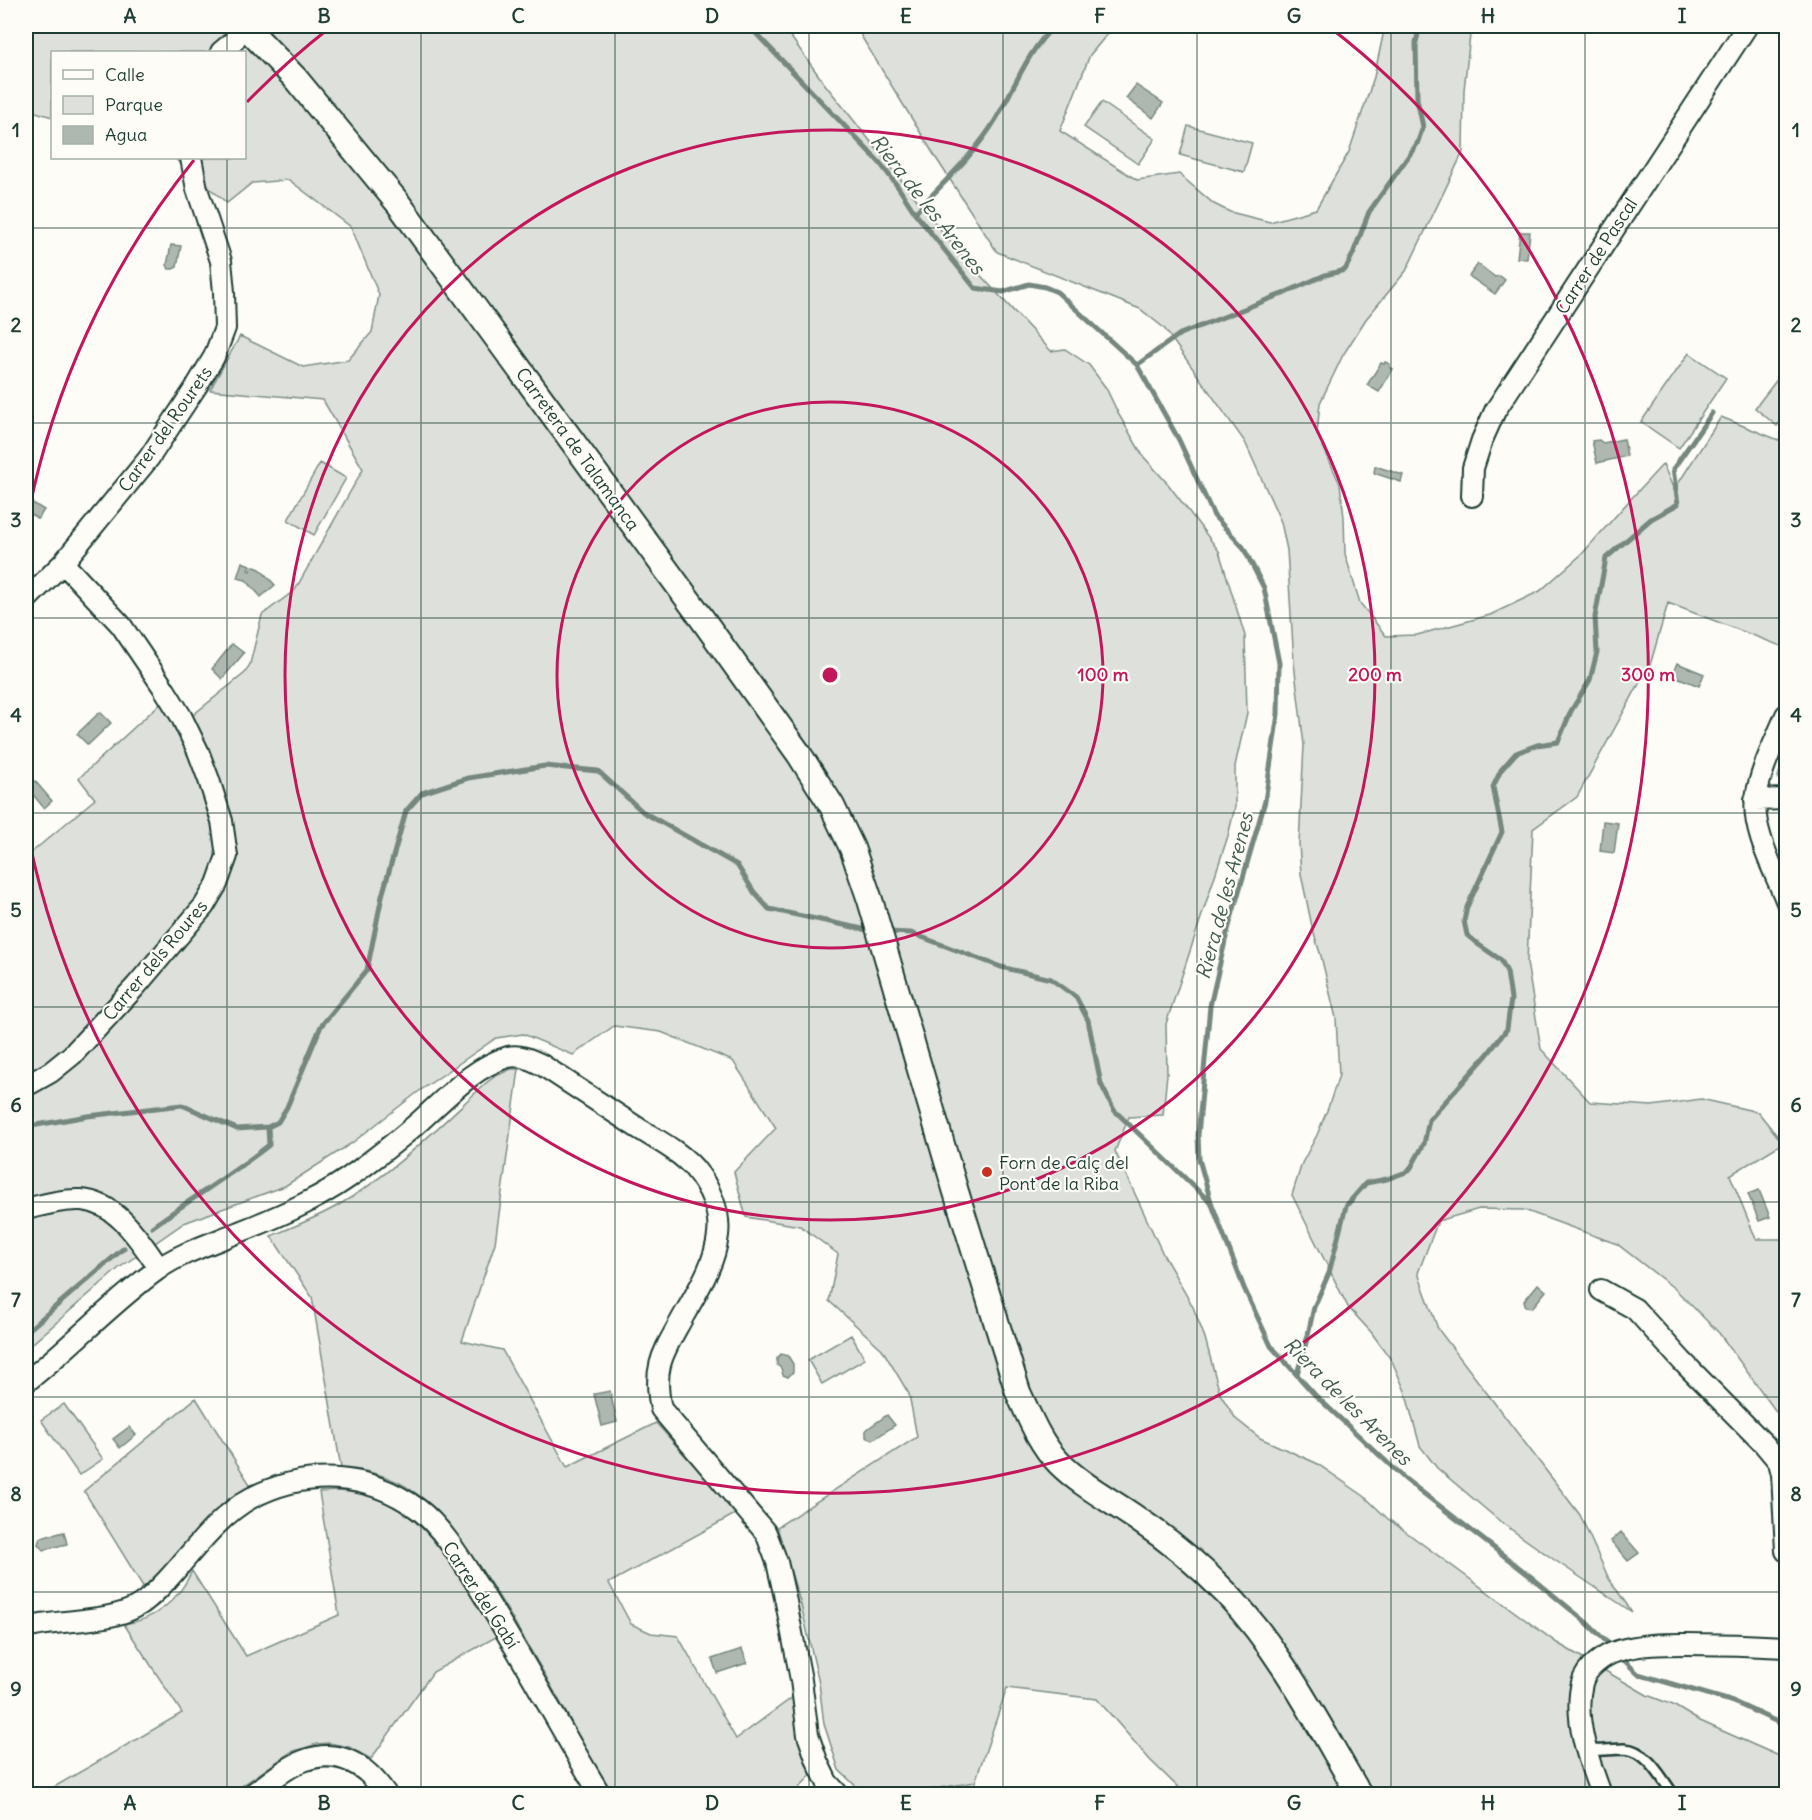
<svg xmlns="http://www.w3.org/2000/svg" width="1812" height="1820" font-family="Delius,sans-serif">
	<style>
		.green { fill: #dde0db; stroke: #7e8e88; stroke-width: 1.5 }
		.water { fill: #aeb8b1; stroke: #75877f; stroke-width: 1.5 }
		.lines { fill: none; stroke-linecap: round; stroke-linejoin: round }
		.stream { stroke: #75877f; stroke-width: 5 }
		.service-casing { stroke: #1f3d34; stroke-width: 14 }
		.minor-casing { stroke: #1f3d34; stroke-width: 24 }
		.tertiary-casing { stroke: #1f3d34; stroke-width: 28 }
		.service { stroke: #fdfcf7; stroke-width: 9 }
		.minor { stroke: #fdfcf7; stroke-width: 20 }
		.tertiary { stroke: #fdfcf7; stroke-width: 24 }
		.grid { fill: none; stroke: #1f3d34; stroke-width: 1.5; stroke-opacity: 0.55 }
		.ring { fill: none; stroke: #c2185b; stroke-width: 3 }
		.poi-dot { fill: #c8321e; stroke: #fdfcf7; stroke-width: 2 }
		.labels { text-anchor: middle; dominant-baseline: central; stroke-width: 4.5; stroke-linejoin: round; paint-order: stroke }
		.street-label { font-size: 18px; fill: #1f3d34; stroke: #fdfcf7 }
		.poi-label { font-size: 18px; fill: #1f3d34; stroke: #fdfcf7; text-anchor: start }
		.water-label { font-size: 20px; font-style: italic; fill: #435c53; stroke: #fdfcf7 }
		.centre { fill: #c2185b; stroke: #fdfcf7; stroke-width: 3 }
		.ring-label { font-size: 18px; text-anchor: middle; font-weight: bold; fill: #c2185b; stroke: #fdfcf7; stroke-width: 4.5; stroke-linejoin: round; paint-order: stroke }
		.neatline { fill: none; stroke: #1f3d34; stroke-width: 2 }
		.grid-label { font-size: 20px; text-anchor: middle; font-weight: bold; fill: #1f3d34 }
	</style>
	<rect width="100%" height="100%" fill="#fdfcf7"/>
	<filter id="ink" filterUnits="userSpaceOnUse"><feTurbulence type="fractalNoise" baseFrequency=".0167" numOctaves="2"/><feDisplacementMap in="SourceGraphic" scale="12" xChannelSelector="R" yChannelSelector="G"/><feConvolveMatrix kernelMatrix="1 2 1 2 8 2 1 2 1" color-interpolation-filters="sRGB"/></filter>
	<g filter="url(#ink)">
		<!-- green -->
		<path class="green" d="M26,26H783L824,83L957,250L1051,351L1065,349L1089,365L1106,388L1119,415L1143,456L1168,484L1219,551L1245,636L1247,713L1235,766V807L1228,836L1166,1024L1167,1074L1163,1115L1129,1117L1115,1151L1163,1254L1193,1307L1205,1338L1220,1394L1236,1419L1260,1438L1316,1463L1364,1496L1387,1518L1557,1643L1647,1695L1673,1705L1698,1720L1754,1745L1786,1759V1794H1185L1150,1760L1097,1699L1007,1688L975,1782L916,1792L864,1794L839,1770L824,1724L819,1683L801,1605L777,1527L917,1437L909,1394L882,1349L829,1301L838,1254L800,1226L746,1217L734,1172L776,1128L733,1061L661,1032L614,1026L573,1055L523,1034L496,1038L418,1092L352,1143L285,1186L184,1223L119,1268L26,1349V857L95,799L79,778L163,701L189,718L245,673L250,664L262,615L295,590L363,469L323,400L210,390L240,336L303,367L348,360L372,332L379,295L351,227L289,180L252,183L227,203L174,158H244V52H52V117L26,109Z
			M859,26H1114L1090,55L1060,131L1137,180L1179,174L1214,204L1230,212L1270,222L1316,209L1349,152L1374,77L1385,26H1471L1464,90L1463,152L1406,271L1366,319L1343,355L1320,403L1317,433L1340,484L1344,517L1345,554L1360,603L1386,636L1417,635L1490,615L1540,591L1582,554L1628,502L1663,464L1674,490L1721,417L1786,443V648L1668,603L1651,662L1577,797L1533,829L1527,962L1541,1049L1590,1102L1652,1106L1701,1099L1758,1112L1783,1143L1730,1175L1756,1239H1786V1421L1780,1417L1719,1333L1675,1289L1617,1244L1524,1210L1479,1209L1438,1221L1418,1273L1438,1329L1580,1515L1609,1579L1632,1612L1553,1559L1502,1523L1437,1468L1420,1446L1405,1391L1392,1361L1371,1332L1348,1307L1292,1195L1302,1163L1317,1135L1328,1108L1339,1075L1336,1018L1321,956L1313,931L1301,874L1299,844L1304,745L1294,663L1287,550L1281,522L1245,442L1164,328L1140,309L997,252L936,158L861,36Z
			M1102,102L1155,139L1138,164L1084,127Z
			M1188,126L1252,143L1244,172L1180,155Z
			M1689,353L1726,378L1679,448L1641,422Z
			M1786,368V415L1777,426L1755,408Z
			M320,463L346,478L314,535L288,520Z
			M1786,751V785L1782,784L1778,777Z
			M511,1069H519L495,1243L462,1341L502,1350L567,1467L656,1423L737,1513L609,1583L631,1624L651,1633L678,1636L736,1739L793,1697L802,1747L811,1775L793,1794H614C596,1770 582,1743 568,1716C538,1663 509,1609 474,1559C457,1534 440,1509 414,1492C394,1477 366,1469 341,1468L312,1297L271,1236C293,1227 316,1218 337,1206C393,1174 439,1126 486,1083L494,1077Z
			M851,1335L865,1359L822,1384L808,1360Z
			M196,1398L251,1486L227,1503L144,1588L84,1491Z
			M64,1404L103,1459L79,1475L41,1420Z
			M337,1491C359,1492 380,1498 399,1509C440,1535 472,1596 496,1637L433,1672L371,1759L349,1747L329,1743L317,1744L291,1752L230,1794H42L182,1713L124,1624C156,1620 179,1599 192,1571L246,1656L339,1615L319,1492Z"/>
		<!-- water -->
		<path class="water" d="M1136,85L1163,103L1153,118L1126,98Z
			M1520,232H1530L1527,259L1517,258Z
			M171,245L181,246L177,267L173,269H169L167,265Z
			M1478,264L1495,277L1500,276L1505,280L1495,294L1469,276Z
			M1385,362L1390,364V368L1393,369L1379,392L1367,385L1381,363L1384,364Z
			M1624,439L1627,456L1597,463L1592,441L1599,440L1603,443Z
			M1375,466L1403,475L1401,482L1374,473Z
			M26,499L44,510L38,519L26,511Z
			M242,562L250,565L248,570L250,571L252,566L260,569L275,585L261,597L246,580L237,578Z
			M232,644L244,653L222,679L212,669Z
			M1677,663L1704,674L1699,686L1672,675Z
			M100,712L111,723L88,745L77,734Z
			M35,781L52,801L44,808L29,790L33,787L31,784Z
			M1603,821L1618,823L1614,853L1600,851Z
			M1759,1190L1770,1217L1759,1221L1748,1194Z
			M1538,1284L1546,1291L1532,1308L1526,1307L1524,1301Z
			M781,1354L788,1356L793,1364V1372L788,1377L783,1375L781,1368L777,1365V1358Z
			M610,1391L617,1422L602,1426L594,1394Z
			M887,1415L895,1425L873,1440L866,1437V1430Z
			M129,1427L136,1435L120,1448L113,1439Z
			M64,1532L67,1544L43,1550L38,1544L40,1538Z
			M1621,1532L1639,1553L1628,1561L1611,1541Z
			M742,1649L747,1663L717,1673L712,1659Z"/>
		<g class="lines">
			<!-- stream -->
			<path class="stream" d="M749,26L880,163L898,187L915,213L975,288L1003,292L1029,284L1045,287L1057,292L1137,365L1179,440L1214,516L1243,547L1264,588L1279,663L1278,714L1265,801L1227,933L1210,1006L1198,1135L1199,1159L1211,1202L1244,1288L1271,1346L1315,1395L1405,1479L1530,1576L1587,1623L1613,1648
				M915,213C943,183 975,154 996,119C1015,87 1027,52 1054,26
				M1137,365L1180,334L1282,294L1325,275L1345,270L1353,254L1369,212L1417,144L1423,127L1417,99L1416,42L1420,26
				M887,932L911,933L1001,967L1051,979L1076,997L1088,1020L1101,1084L1114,1110L1210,1202
				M26,1130L31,1126L88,1116L182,1105L237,1129L268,1127L278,1122L287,1107L321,1026L367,970L382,896L406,811L422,793L468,778L545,766L598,771L643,812L737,865L754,892L769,909L872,931
				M152,1227C191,1199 232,1174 269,1145L268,1127
				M26,1332L124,1248
				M1297,1374L1307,1339L1314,1307L1329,1273L1346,1206L1366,1183L1387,1179L1409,1171L1424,1144L1429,1120L1487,1055L1507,1029L1511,999L1507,972L1501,960L1479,945L1467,935L1464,921L1467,907L1502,832L1493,787L1501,770L1516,753L1537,745L1558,742L1571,711L1590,680L1597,652L1595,617L1606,558L1651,519L1678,504L1673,469L1712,413
				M1619,1655L1638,1674L1734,1702L1786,1726"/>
			<!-- service casing -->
			<g class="service-casing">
				<path id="service" d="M1586,1750C1599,1751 1612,1749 1625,1749C1647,1750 1662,1779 1673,1794"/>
			</g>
			<!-- minor casing -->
			<g class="minor-casing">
				<path id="minor" d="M221,52L234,41L241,26
					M1472,496L1473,468L1482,440L1495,411L1747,26
					M26,600L63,563L149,458L196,387L214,357L225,328L224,292L221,261L197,189L191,158
					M1786,715C1775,742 1760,770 1756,798C1751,829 1775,872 1786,900
					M1755,800L1786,799
					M26,1086L51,1072L72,1055L136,986L204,906L217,884L227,856L222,821L209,780L198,751L181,716L163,687L121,625L63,563
					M26,1209C42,1205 63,1199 81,1200C117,1202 140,1241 159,1268
					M1601,1290L1635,1309L1682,1361L1764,1444L1779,1462L1782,1474L1786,1551
					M26,1382C71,1347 110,1304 157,1270C178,1254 215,1242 239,1232C283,1215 326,1196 363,1167C383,1152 402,1137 420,1121C446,1098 473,1067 508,1057C520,1054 532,1060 542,1065C574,1086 606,1107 638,1128C657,1140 679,1151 694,1168C709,1186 721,1211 718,1235C715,1264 698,1290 684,1315C664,1352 652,1365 661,1409L766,1533L777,1562L786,1602L801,1680L808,1735L817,1761L827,1782L838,1794
					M26,1628C59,1619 107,1623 136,1607C148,1601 157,1590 167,1580C192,1553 218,1516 251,1498C307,1469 367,1472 418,1509C441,1526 461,1559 476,1583C520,1652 558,1725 600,1794
					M252,1794C268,1784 284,1768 303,1761C339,1747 366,1765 386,1794
					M1601,1794C1589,1762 1573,1718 1582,1683C1586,1668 1604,1655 1618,1651C1640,1644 1663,1644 1686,1644C1720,1644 1753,1645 1786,1647"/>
			</g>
			<!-- tertiary casing -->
			<g class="tertiary-casing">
				<path id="tertiary" d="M245,26L295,78L398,203L698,613L799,754L832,806L852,848L870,900L956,1192L1018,1392C1029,1416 1040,1444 1059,1463C1081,1485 1110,1500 1136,1518C1169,1540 1199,1565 1227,1594C1282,1652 1319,1726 1359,1794"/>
			</g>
			<!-- service -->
			<use href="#service" class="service"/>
			<!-- minor -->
			<use href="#minor" class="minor"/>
			<!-- tertiary -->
			<use href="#tertiary" class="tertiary"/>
		</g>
	</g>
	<!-- grid -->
	<path class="grid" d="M227,26V52M421,26V1794M615,26V1794M809,26V1794M1003,26V1794M1197,26V1794M1391,26V1794M1585,26V1794M227,158V1794M26,228H1786M26,423H1786M26,618H1786M26,813H1786M26,1007H1786M26,1202H1786M26,1397H1786M26,1592H1786"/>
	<!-- distance rings -->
	<g class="ring">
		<circle cx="830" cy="675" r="273"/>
		<circle cx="830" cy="675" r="545"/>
		<path d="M26 526A818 818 0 0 1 194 160M247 102A818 818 0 0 1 332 26M1328 26A818 818 0 1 1 26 824"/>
	</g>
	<!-- markers -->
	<circle class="poi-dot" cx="987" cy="1172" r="6"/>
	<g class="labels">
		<!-- street labels -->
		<g class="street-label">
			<text transform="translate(1596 256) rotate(-57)">Carrer de Pascal</text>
			<text transform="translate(165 429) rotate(-55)">Carrer del Rourets</text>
			<text transform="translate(578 449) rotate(54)">Carretera de Talamanca</text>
			<text transform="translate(155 960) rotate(-50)">Carrer dels Roures</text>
			<text transform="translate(481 1595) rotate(57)">Carrer del Gabí</text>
		</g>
		<!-- poi labels -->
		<g class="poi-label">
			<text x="999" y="1162">Forn de Calç del<tspan x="999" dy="21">Pont de la Riba</tspan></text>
		</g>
		<!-- water labels -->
		<g class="water-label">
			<text transform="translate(928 204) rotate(52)">Riera de les Arenes</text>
			<text transform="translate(1224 896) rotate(-75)">Riera de les Arenes</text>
			<text transform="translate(1348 1401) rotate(45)">Riera de les Arenes</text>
		</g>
	</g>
	<circle cx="830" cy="675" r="9" class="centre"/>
	<g class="ring-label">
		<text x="1103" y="681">100 m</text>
		<text x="1375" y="681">200 m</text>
		<text x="1648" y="681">300 m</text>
	</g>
	<!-- margin -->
	<rect width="1812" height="1820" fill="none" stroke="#fdfcf7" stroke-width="66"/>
	<!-- legend -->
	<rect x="51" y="51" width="195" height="108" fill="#fdfcf7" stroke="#a4b0a9" stroke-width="1.5"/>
	<rect x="63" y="70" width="30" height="9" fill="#fdfcf7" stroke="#a4b0a9" stroke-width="1.5"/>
	<text x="105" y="81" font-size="18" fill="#1f3d34">Calle</text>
	<rect x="63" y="96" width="30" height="18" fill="#dde0db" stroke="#a4b0a9" stroke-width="1.5"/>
	<text x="105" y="111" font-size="18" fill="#1f3d34">Parque</text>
	<rect x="63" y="126" width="30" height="18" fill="#aeb8b1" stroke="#a4b0a9" stroke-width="1.5"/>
	<text x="105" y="141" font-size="18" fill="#1f3d34">Agua</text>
	<rect x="33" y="33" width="1746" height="1754" class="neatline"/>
	<g class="grid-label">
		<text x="130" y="23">A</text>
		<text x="324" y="23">B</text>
		<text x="518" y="23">C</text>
		<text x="712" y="23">D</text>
		<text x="906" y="23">E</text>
		<text x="1100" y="23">F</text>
		<text x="1294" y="23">G</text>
		<text x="1488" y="23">H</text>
		<text x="1682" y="23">I</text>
		<text x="16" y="137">1</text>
		<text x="1796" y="137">1</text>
		<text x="16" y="332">2</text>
		<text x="1796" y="332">2</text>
		<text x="16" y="527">3</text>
		<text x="1796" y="527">3</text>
		<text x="16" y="722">4</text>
		<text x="1796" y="722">4</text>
		<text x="16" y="917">5</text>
		<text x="1796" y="917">5</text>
		<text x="16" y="1112">6</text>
		<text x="1796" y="1112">6</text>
		<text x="16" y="1307">7</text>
		<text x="1796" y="1307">7</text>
		<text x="16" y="1501">8</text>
		<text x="1796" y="1501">8</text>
		<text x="16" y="1696">9</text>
		<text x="1796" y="1696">9</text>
		<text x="130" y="1810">A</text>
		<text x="324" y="1810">B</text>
		<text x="518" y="1810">C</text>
		<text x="712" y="1810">D</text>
		<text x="906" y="1810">E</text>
		<text x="1100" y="1810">F</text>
		<text x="1294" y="1810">G</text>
		<text x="1488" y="1810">H</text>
		<text x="1682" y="1810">I</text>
	</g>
</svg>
